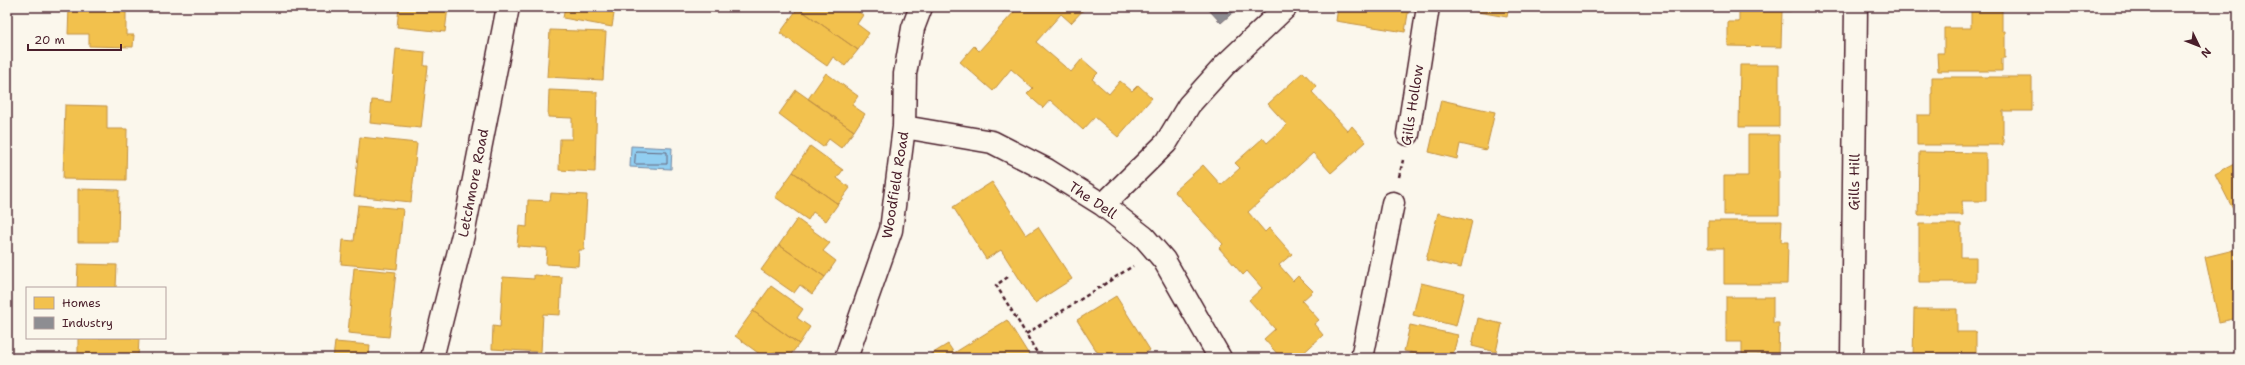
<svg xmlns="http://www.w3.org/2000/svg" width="2245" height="365" font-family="'Shantell Sans',sans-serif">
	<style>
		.water { fill: #91cef1; stroke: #7588a2 }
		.homes { fill: #f2c14e; stroke: #c09044 }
		.industry { fill: #8d8d92; stroke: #796c73 }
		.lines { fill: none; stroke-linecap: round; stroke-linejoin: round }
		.shore { stroke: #66657a; stroke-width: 1 }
		.minor-casing { stroke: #4a1f2b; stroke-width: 25 }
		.path { stroke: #4a1f2b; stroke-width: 2.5; stroke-dasharray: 4 3; stroke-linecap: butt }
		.minor { stroke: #fbf7ec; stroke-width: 22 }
		.labels { text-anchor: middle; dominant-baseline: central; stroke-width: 4; stroke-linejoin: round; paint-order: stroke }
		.street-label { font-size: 14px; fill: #4a1f2b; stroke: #fbf7ec }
	</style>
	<rect width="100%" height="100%" fill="#fbf7ec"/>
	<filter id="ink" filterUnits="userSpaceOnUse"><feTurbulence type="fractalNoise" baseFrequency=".025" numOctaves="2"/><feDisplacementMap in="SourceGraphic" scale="8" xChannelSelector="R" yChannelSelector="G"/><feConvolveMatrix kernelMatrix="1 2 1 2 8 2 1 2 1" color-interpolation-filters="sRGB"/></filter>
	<g filter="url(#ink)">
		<!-- water -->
		<path class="water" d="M631,146L672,148L671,169L630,167Z"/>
		<!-- homes -->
		<path class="homes" d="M69,7H126V35H134L133,47L89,46V34H68Z
			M399,7H448L445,32L397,27Z
			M565,7H615L612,27L563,18Z
			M851,7L863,15L857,24L869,33L858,50L798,8Z
			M1009,7H1086L1071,23L1061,14L1036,42L1071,72L1082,59L1098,73L1092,79L1109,94L1120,81L1132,91L1138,85L1152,98L1118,137L1095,117L1083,130L1050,100L1043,108L1027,94L1033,88L1011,69L993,91L960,62L974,46L979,51L1014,12Z
			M1338,7H1409L1405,32L1336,21Z
			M1461,7H1509L1507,17L1460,9Z
			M1739,7H1791V11H1782L1781,47L1728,46V22H1739Z
			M798,8L858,50L845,66L833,57L827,66L780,33Z
			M1971,9H2002V31H2005V58H2002V71H1938L1937,53H1944V28H1971Z
			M550,30L606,32L603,80L547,77Z
			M396,49L425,52L424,66H428L421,128L370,123L372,100L391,102Z
			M1740,65H1779V127H1739Z
			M1303,72L1317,87L1312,92L1348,131L1352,126L1366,142L1331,173L1313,153L1248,212L1265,232L1269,228L1292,254L1279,265L1293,281L1298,276L1313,291L1302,301L1319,320L1314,324L1323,335L1298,358H1281L1264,339L1275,329L1249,300L1262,288L1247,271L1243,275L1219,248L1223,244L1174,191L1203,165L1221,185L1240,168L1235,163L1263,138L1267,143L1287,125L1268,104Z
			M826,73L858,96L852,105L865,114L854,131L808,99Z
			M1932,77H2032V111H2003V145H1917V115H1932Z
			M549,90L597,92L595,172L559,170L560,139H572V118L548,117Z
			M796,90L854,131L841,148L829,139L823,147L779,114Z
			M1441,100L1495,112L1486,150L1460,144L1457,159L1429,152Z
			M65,105L107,106V129H127L126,180L63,179Z
			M1748,135H1779V215H1724V176H1748Z
			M360,137L417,143L411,202L354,196Z
			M810,146L843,170L837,178L850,188L838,204L793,172Z
			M1919,152L1986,153V201H1962L1963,215H1918Z
			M2238,162V219L2215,174Z
			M793,172L838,204L826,221L813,212L808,220L775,197Z
			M992,182L1026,235L1038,227L1072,279L1035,303L1001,250L986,259L953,207Z
			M78,189L119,190L118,242H78Z
			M551,193L587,195L584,250H579L578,266L546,264L547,248L517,246L519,226L527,227L528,200L550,201Z
			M358,205L403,209L397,269L341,264L343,240L354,241Z
			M1438,213L1472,221L1461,268L1426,260Z
			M797,219L830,243L823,251L836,261L825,277L779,245Z
			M1708,221H1782L1781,242H1788L1787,284H1724V248H1708Z
			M1919,224H1961V257H1976V282H1919Z
			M779,245L825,277L812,294L800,285L794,293L761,270Z
			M2238,249V318L2219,322L2205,257Z
			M78,264L117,265L116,288H77Z
			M354,268L396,272L389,337L348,333Z
			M534,275L562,277L560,315L543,314L541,352L492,349L493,326L500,327L503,277L534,279Z
			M1421,283L1464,293L1456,326L1413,315Z
			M771,286L803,309L797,318L810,327L799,344L753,311Z
			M1116,296L1150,350L1141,356L1142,358H1101L1077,320Z
			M1726,297H1773V323H1779L1778,354H1742V342H1726Z
			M1914,309H1957V332H1976V355L1957,354V358H1913Z
			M753,311L799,344L788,358H783L774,352L769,358H765L735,336Z
			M1478,318L1502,324L1496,352L1472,346Z
			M1007,320L1031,358H925L948,344L954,353Z
			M1410,325L1458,335L1452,358H1436L1404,351Z
			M78,338H139L138,358H78Z
			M335,342L370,345L369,358H333Z
			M1410,352L1436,358H1409Z
			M534,357V358H490Z"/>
		<!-- industry -->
		<path class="industry" d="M1213,7H1239L1221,23L1209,10Z"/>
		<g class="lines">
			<!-- shore -->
			<path class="shore" d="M636,151L667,152V164H635Z"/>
			<!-- minor casing -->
			<g class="minor-casing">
				<path id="minor" d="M904,127L992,142L1047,170L1103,205L1144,237L1164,260L1220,358
					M1408,134L1428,7
					M1103,205L1166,143L1189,105L1225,65L1286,7
					M432,358L463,235L508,7
					M846,358L891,230L904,127L905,74L913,28L921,7
					M1362,358L1393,203
					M1852,358L1856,7"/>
			</g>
			<!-- path -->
			<path class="path" d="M1399,177L1403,160
				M1008,277L996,285L1026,334
				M1040,358L1026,334L1133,266"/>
			<!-- minor -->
			<use href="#minor" class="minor"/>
		</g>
	</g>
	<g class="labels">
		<!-- street labels -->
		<g class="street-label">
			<text transform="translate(1412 105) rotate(-81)">Gills Hollow</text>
			<text transform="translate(1854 182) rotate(-89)">Gills Hill</text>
			<text transform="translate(473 183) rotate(-79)">Letchmore Road</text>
			<text transform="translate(895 185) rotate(-81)">Woodfield Road</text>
			<text transform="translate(1093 200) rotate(34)">The Dell</text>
		</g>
	</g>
	<!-- margin -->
	<rect width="2245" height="365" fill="none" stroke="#fbf7ec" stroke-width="24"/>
	<rect x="12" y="12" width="2221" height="341" fill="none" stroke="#4a1f2b" stroke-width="1.5" filter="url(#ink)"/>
	<!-- legend -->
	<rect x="26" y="287" width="140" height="52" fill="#fbf7ec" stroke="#b4a19f"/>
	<rect x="34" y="297" width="20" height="12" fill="#f2c14e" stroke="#b4a19f"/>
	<text x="62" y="307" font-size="12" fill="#4a1f2b">Homes</text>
	<rect x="34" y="317" width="20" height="12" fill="#8d8d92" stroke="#b4a19f"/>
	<text x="62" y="327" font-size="12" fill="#4a1f2b">Industry</text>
	<!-- north arrow -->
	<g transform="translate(2199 46) rotate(133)" stroke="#fbf7ec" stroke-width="3" paint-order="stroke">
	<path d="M0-3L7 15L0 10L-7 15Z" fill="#4a1f2b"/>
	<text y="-6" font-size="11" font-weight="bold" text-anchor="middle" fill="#4a1f2b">N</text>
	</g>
	<!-- scale -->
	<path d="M28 44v6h93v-6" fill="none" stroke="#4a1f2b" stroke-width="2"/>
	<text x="34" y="44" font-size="12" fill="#4a1f2b" stroke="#fbf7ec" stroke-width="3" paint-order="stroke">20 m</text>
</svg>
